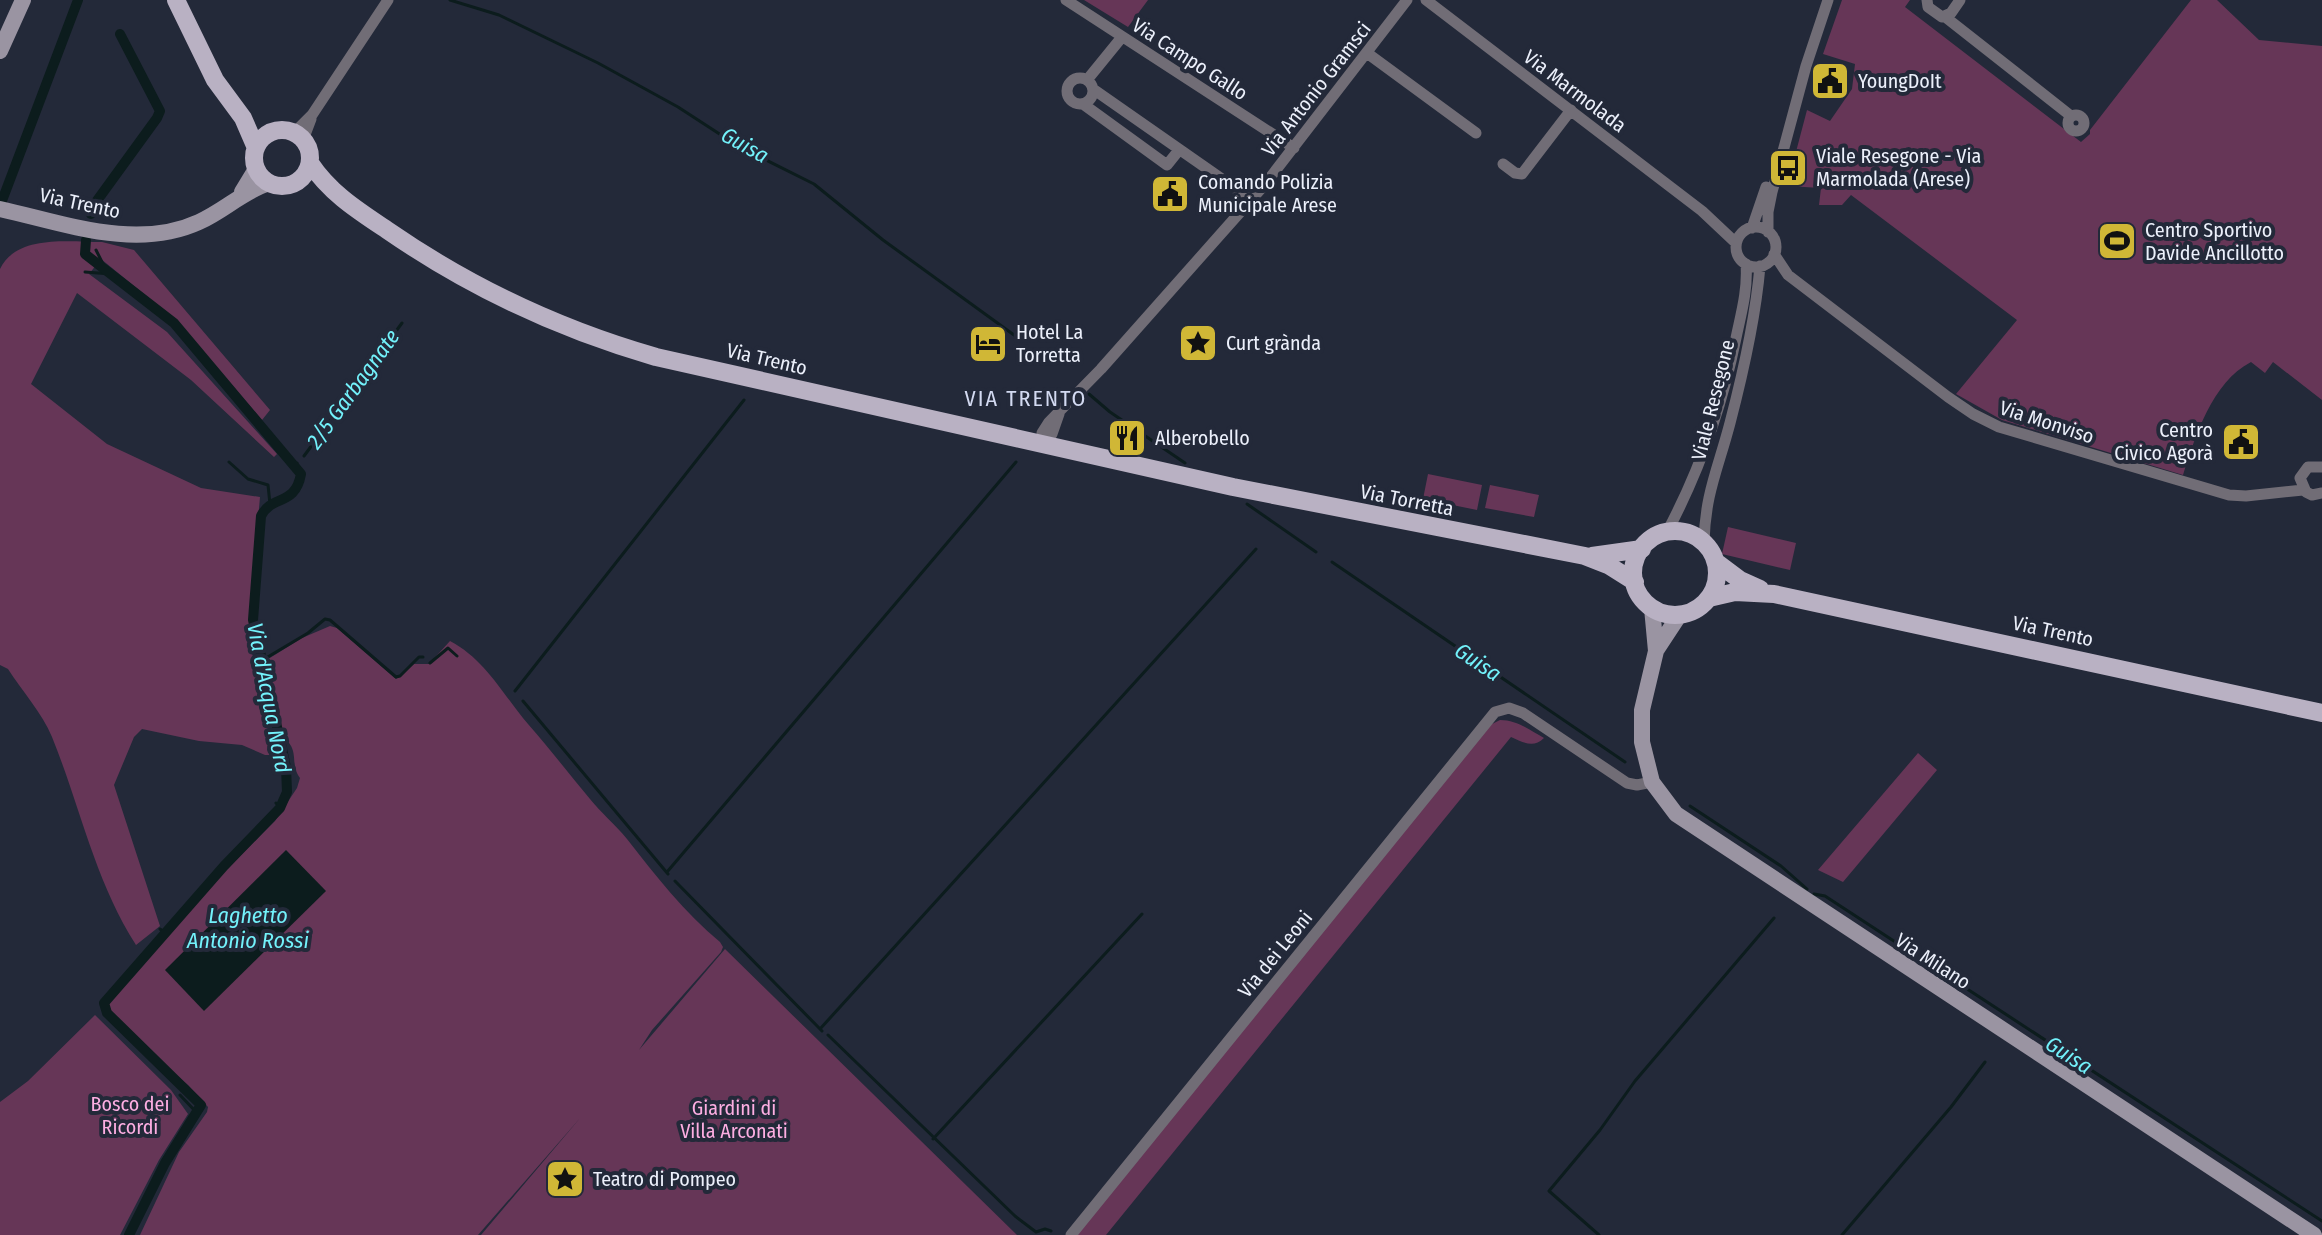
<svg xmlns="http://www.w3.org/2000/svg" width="2322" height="1235" font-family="'Fira Sans Condensed',sans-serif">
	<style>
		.green { fill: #663657 }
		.water { fill: #0c1c1d }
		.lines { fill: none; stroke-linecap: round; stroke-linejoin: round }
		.stream { stroke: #0c1c1d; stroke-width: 3 }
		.canal { stroke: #0c1c1d; stroke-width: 10 }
		.street { stroke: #716d76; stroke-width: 11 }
		.secondary { stroke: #9a94a2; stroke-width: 16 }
		.primary { stroke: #b9b1c3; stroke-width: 18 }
		.labels { text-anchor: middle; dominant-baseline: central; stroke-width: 8; stroke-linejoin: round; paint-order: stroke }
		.street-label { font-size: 20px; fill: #ecf0fb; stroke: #232939 }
		.poi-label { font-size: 20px; fill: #ecf0fb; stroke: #232939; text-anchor: start }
		.park-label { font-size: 20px; fill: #fdaee2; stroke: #232939 }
		.water-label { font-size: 22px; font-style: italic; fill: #73f2fb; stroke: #232939 }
		.neighbourhood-label { font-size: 22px; letter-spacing: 2px; fill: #d3daf1; stroke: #232939 }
	</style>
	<rect width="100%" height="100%" fill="#232939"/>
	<!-- green -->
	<path class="green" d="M1084,0H1148L1128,27Z
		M1842,0H1910L1905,7L2081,142L2090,134V130L2191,0H2217L2259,40L2322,46V400L2273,362L2265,373L2251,362C2212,382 2195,437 2183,475L2002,420L1956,394L2017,320L1851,195L1842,205H1819L1821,188L1787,186L1807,110L1830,121L1852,89L1855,64L1823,54Z
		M102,242L134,250L270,410L262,420L177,321L101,259L89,274L167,332L277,454L274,457L191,380L77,293L31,384L107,444L201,488L260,497L249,622L253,659L274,755H265L242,745L199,741L142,729L134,737L114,785L160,926L136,945C95,881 80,806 52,737C42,713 22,691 8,669L0,665V269C17,234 69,242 102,242Z
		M1428,474L1482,485L1477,510L1423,499Z
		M1490,485L1539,495L1534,517L1485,508Z
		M1728,527L1796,543L1790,570L1722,554Z
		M330,626L337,628L396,679L414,664H429L450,641C486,660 503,695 528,724C550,749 569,774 590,799C601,813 615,824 627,839C655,875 685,913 720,942L723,947L721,952L652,1030L639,1050L725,949L1017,1235H481L581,1117L478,1235H140L179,1152L207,1112L208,1107L188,1085L148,1051L107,1006L196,900L275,821L297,788L300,778C289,763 301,749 282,737L265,661L302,638Z
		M1500,720C1517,720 1530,730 1544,738C1533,749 1523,742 1511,737L1106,1235H1073L1490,725Z
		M1918,753L1937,770L1843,882L1818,870Z
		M95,1015L171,1090L188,1114L159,1160L120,1235H0V1102L28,1081Z"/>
	<!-- water -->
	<path class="water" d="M286,850L326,891L204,1011L165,970Z"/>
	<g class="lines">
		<!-- stream -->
		<path class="stream" d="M450,0L499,15L598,63L678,107L738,146L814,184L883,240L1014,335
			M96,250L106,270
			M85,272L111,274
			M1089,394L1110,412L1185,463
			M304,456L402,323
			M229,462L248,479L268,485L270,504
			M295,465L297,463
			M1247,504L1316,552
			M1332,562L1625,762
			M261,661L308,633L325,619L330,620L396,677L400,676L419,657H423
			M430,663L448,648L457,656
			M515,691L744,400
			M523,701L668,874
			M276,803L280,808
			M1690,806L1781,866L1807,889
			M667,872L1016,462
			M675,881L822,1031
			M1814,894L1825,896L2322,1221
			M160,929L164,932
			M820,1029L1256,549
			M828,1035L1015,1216L1036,1232L1045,1229L1051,1231
			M180,1095L197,1113
			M933,1139L1142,914
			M1599,1235L1549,1191L1600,1130L1635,1081L1774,918
			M1842,1235L1951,1107L1985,1062"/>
		<!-- canal -->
		<path class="canal" d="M0,206L78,0
			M91,214L96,202L157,118L160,111L120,34
			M86,240L85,254L174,323L301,474C295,507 272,494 261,516L253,620L286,767L287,792L280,808L224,866L104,1003L107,1013L201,1105L165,1163L129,1235"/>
		<!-- street -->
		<path class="street" d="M1066,0L1294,148
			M1426,0L1702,211L1736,243
			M1927,0L1928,7L1942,17L1951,13L1960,0
			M1944,16L2071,116
			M1367,53L1476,133
			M1067 91a13 13 0 1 1 26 0a13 13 0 1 1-26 0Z
			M1087,80L1122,37
			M1093,89L1252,200
			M1083,104L1167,165L1179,150
			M2068 123a8 8 0 1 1 16 0a8 8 0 1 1-16 0Z
			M294,133L312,115L388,0
			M303,140L311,119
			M1503,164L1515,173L1522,174L1571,110
			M1736 247a20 20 0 1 1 40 0a20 20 0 1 1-40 0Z
			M1752,228L1766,187
			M1768,232V212L1772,192L1806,66L1828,0
			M1774,254L1788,275L1948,397L1973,414L1999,427L2229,495L2246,496L2303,490
			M1042,445V433L1049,422L1101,369L1266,183L1407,0
			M1042,445L1052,434L1059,414
			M2322,467H2308L2300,478L2306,492L2312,495L2322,493
			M1667,532C1700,470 1722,407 1736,338C1741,314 1748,290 1746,264
			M1704,543C1705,494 1718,469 1730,423C1742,377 1756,314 1760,266
			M1071,1235L1495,712L1509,708L1523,713L1627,783L1637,785L1652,782"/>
		<!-- secondary -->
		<path class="secondary" d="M0,51L23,0
			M242,192L256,169
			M0,209C64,223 136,251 199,222C224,211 242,192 269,183
			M1652,608L1656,651L1642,710V742L1652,782L1676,814L2314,1235
			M1657,649L1680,614"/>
		<!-- primary -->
		<path class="primary" d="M176,0L215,80L243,118L256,148
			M254 158a28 28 0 1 1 56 0a28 28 0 1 1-56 0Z
			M310,163C330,193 357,210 387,230C471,288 558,329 656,357L1233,487L1585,556L1608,565L1635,582
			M1633 573a42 42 0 1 1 84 0a42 42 0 1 1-84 0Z
			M1592,556L1642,549
			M1716,562L1740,580L1760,589
			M1709,598L1735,592L1774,594L2322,713"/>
	</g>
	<!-- icons -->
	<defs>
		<g id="civic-square" transform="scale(2)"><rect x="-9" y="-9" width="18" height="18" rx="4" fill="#d0b736" stroke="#232939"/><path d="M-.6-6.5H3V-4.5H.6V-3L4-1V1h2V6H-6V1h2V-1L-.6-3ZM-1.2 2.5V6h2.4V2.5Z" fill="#111"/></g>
		<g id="bus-square" transform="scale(2)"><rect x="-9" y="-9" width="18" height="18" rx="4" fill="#d0b736" stroke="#232939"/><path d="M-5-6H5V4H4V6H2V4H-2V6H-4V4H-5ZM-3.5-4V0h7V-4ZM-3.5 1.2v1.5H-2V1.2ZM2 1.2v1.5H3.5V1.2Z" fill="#111"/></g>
		<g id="stadium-square" transform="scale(2)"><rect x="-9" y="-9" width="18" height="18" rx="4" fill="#d0b736" stroke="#232939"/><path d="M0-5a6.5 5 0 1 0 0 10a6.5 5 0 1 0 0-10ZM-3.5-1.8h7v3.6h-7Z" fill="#111"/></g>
		<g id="sight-square" transform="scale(2)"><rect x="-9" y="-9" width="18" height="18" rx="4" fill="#d0b736" stroke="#232939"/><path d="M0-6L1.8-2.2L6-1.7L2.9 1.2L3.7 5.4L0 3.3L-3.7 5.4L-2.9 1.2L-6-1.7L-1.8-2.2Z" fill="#111"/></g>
		<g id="hotel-square" transform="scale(2)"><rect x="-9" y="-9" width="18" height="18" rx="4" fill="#d0b736" stroke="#232939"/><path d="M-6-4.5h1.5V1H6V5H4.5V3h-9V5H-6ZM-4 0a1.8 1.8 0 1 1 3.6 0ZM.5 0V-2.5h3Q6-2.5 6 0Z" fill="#111"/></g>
		<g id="restaurant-square" transform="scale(2)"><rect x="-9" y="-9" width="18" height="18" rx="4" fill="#d0b736" stroke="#232939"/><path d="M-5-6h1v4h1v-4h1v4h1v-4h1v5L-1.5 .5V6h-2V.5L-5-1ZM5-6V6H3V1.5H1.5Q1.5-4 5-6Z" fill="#111"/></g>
	</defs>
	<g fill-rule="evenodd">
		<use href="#civic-square" x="1830" y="81"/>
		<use href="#bus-square" x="1788" y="168"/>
		<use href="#civic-square" x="1170" y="194"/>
		<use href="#stadium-square" x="2117" y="241"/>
		<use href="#sight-square" x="1198" y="343"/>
		<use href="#hotel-square" x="988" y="344"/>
		<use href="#restaurant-square" x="1127" y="438"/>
		<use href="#civic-square" x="2241" y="442"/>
		<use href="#sight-square" x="565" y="1179"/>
	</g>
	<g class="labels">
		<!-- street labels -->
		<g class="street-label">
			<text transform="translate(1190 59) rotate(33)">Via Campo Gallo</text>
			<text transform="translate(1316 89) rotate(-52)">Via Antonio Gramsci</text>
			<text transform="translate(1575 91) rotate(37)">Via Marmolada</text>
			<text transform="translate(80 203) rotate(12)">Via Trento</text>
			<text transform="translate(767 359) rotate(13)">Via Trento</text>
			<text transform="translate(1713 400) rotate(-76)">Viale Resegone</text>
			<text transform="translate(2047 422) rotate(18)">Via Monviso</text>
			<text transform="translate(1407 500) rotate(11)">Via Torretta</text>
			<text transform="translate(2053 631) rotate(12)">Via Trento</text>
			<text transform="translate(1275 954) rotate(-51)">Via dei Leoni</text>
			<text transform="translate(1933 961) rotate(33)">Via Milano</text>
		</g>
		<!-- poi labels -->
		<g class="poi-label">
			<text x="1858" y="81">YoungDoIt</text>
			<text x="1816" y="156">Viale Resegone - Via<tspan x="1816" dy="23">Marmolada (Arese)</tspan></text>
			<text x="1198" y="182">Comando Polizia<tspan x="1198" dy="23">Municipale Arese</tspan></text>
			<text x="2145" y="230">Centro Sportivo<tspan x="2145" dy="23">Davide Ancillotto</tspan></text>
			<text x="1016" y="332">Hotel La<tspan x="1016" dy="23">Torretta</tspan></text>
			<text x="1226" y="343">Curt grànda</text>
			<text x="2213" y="430" text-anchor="end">Centro<tspan x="2213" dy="23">Civico Agorà</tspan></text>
			<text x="1155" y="438">Alberobello</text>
			<text x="593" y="1179">Teatro di Pompeo</text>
		</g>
		<!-- park labels -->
		<g class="park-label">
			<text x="130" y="1104">Bosco dei<tspan x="130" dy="23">Ricordi</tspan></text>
			<text x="734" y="1108">Giardini di<tspan x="734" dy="23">Villa Arconati</tspan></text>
		</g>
		<!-- water labels -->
		<g class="water-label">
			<text transform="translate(745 145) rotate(29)">Guisa</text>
			<text transform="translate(353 389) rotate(-54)">2/5 Garbagnate</text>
			<text transform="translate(1478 662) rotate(34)">Guisa</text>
			<text transform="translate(269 698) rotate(79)">Via d'Acqua Nord</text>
			<text x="248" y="915">Laghetto<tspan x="248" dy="25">Antonio Rossi</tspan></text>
			<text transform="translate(2069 1055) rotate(33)">Guisa</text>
		</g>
		<!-- neighbourhood labels -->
		<g class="neighbourhood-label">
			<text x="1026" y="398">VIA TRENTO</text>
		</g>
	</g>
</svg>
